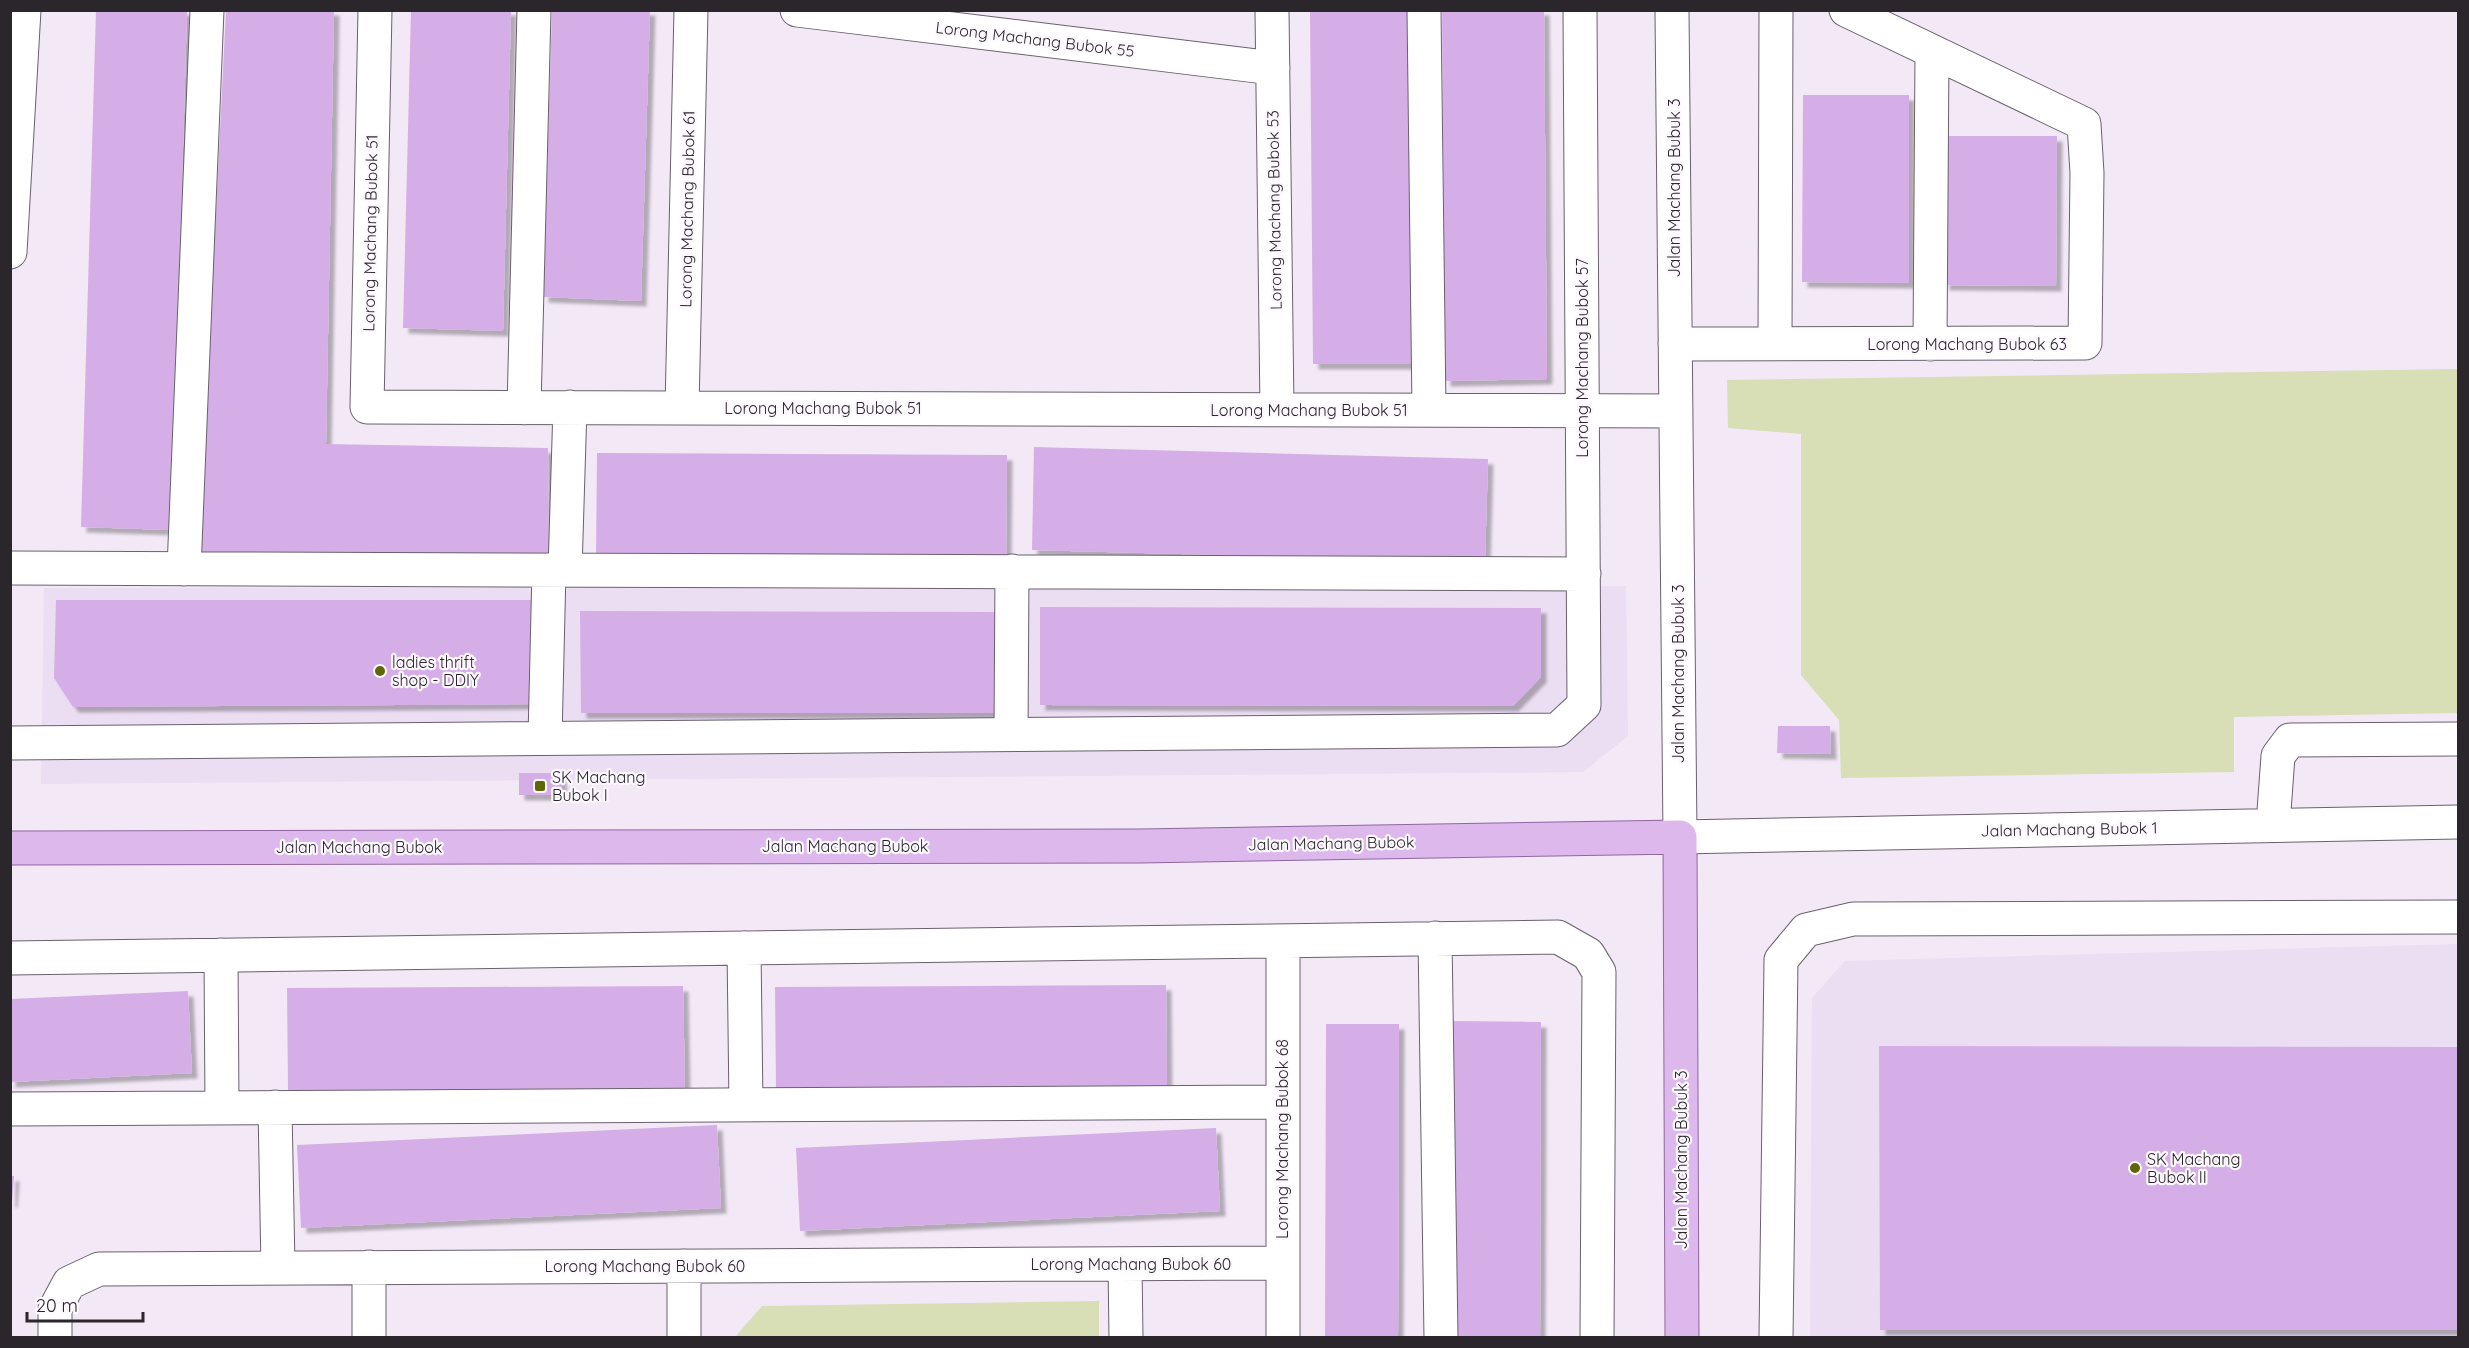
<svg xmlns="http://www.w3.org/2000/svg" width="2469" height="1348" font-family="Quicksand,sans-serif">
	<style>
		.built { fill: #ebddf2 }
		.green { fill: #d8deb5 }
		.building { fill: #d6aee7; filter: url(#shadow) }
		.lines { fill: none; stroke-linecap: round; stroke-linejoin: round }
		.minor-casing { stroke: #6a616e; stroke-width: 35 }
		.major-casing { stroke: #9066a1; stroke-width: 35 }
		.minor { stroke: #fff; stroke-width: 33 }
		.major { stroke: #ddb8ec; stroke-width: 33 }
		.poi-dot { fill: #606605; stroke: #fcf8fe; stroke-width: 2 }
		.labels { text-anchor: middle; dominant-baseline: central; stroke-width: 4.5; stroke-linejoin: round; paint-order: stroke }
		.street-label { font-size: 16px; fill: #2a262b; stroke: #fcf8fe }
		.poi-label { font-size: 16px; fill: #2a262b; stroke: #fcf8fe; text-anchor: start }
	</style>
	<defs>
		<filter id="shadow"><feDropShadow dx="5.5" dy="5.5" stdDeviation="1.5" flood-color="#0004"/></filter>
	</defs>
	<rect width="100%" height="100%" fill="#f2e8f6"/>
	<!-- built -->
	<path class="built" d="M1626,586L1628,736L1583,772L41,784L44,588Z
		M2458,944V1337L1810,1338L1812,998L1845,961Z"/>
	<!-- green -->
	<path class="green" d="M2458,369V713L2234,717V772L1841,778L1839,720L1801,675V434L1728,428L1727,380Z
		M1099,1301V1337H735L762,1306Z"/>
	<!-- building -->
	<path class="building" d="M96,10H187L172,530L81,527Z
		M226,10H334L326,444L548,448L549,556L199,554Z
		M411,10H511L503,331L403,328Z
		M552,10H650L641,301L543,297Z
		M1310,10H1412L1414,364H1313Z
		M1442,10H1544L1547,379L1445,381Z
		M1803,95H1909V283L1802,282Z
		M1945,136H2057L2056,286L1944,285Z
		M1034,447L1488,459L1485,562L1032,550Z
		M597,453L1007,455L1006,559L596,557Z
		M56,600H536V704L73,707L54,678Z
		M1040,607L1541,608V677L1513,706L1040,705Z
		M580,611L997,612L998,713H581Z
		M1778,726H1830L1831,754L1777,753Z
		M519,773H561L562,795H519Z
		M1166,985L1167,1088L776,1089L775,987Z
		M683,986L685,1089L288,1090L287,988Z
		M188,991L192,1073L10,1082V999Z
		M1452,1021L1541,1022L1540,1338H1451Z
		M1326,1024H1399L1398,1338H1325Z
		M1879,1046L2458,1047V1330H1880Z
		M717,1125L721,1208L301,1228L297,1145Z
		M1216,1128L1220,1211L800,1231L796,1148Z
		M10,1176H14L12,1202H10Z"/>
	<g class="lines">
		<!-- minor casing -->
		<g class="minor-casing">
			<path id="minor" d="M375,10L367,407L1676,411
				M797,10L1273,68
				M1272,10L1277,410
				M1424,10L1429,410
				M1672,10L1680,837L2458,822
				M10,252L24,10
				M1675,344L2085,343L2087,173L2084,124L1846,10
				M1775,344L1776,10
				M1930,344L1932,52
				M524,408L534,10
				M682,408L691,10
				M10,568L1584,574
				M184,569L207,10
				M565,570L570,407
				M1011,734L1012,571
				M545,738L549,570
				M10,743L1557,730L1584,705L1580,10
				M2273,825L2278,756L2290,740L2458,739
				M1435,938L1441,1338
				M1283,941V1338
				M744,948L746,1105
				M221,955L222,1108
				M10,958L1558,937L1588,954L1599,972L1597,1338
				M275,1107L278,1268
				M10,1109L1282,1102
				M1125,1264L1126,1338
				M684,1266V1338
				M55,1338V1309L69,1283L99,1269L1283,1263
				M369,1338V1267
				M1776,1338L1781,960L1806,930L1853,919L2458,917"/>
		</g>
		<!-- major casing -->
		<g class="major-casing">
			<path id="major" d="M10,848L1140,846L1680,837L1682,1338"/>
		</g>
		<!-- minor -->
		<use href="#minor" class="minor"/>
		<!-- major -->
		<use href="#major" class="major"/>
	</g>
	<!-- markers -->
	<g class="poi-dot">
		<circle cx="380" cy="671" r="6"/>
		<rect x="534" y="780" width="12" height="12" rx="3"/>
		<circle cx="2135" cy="1168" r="6"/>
	</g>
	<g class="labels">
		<!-- street labels -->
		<g class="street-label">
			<text transform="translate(1035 39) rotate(7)">Lorong Machang Bubok 55</text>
			<text transform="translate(1674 188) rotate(-90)">Jalan Machang Bubuk 3</text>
			<text transform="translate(687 209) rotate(-89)">Lorong Machang Bubok 61</text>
			<text transform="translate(1274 210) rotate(-91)">Lorong Machang Bubok 53</text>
			<text transform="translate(370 233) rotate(-89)">Lorong Machang Bubok 51</text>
			<text x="1967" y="344">Lorong Machang Bubok 63</text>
			<text transform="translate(1582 358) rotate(-90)">Lorong Machang Bubok 57</text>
			<text x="823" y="408">Lorong Machang Bubok 51</text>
			<text x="1309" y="410">Lorong Machang Bubok 51</text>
			<text transform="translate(1678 674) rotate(-90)">Jalan Machang Bubuk 3</text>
			<text transform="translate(2069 829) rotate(-1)">Jalan Machang Bubok 1</text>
			<text transform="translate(1331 843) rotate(-1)">Jalan Machang Bubok</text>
			<text x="845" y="846">Jalan Machang Bubok</text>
			<text x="359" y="847">Jalan Machang Bubok</text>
			<text transform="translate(1282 1139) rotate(-90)">Lorong Machang Bubok 68</text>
			<text transform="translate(1681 1160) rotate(-90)">Jalan Machang Bubuk 3</text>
			<text x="1131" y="1264">Lorong Machang Bubok 60</text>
			<text x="645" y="1266">Lorong Machang Bubok 60</text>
		</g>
		<!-- poi labels -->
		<g class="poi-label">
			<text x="392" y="662">ladies thrift<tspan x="392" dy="18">shop - DDIY</tspan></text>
			<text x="552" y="777">SK Machang<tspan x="552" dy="18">Bubok I</tspan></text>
			<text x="2147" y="1159">SK Machang<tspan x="2147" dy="18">Bubok II</tspan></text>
		</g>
	</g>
	<!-- border -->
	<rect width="2469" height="1348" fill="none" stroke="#2a262b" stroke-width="24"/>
	<!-- scale -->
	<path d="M27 1312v9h116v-9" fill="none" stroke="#2a262b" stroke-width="3"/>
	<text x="36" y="1312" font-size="18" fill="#2a262b" stroke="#fcf8fe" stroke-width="4.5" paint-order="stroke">20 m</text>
</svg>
